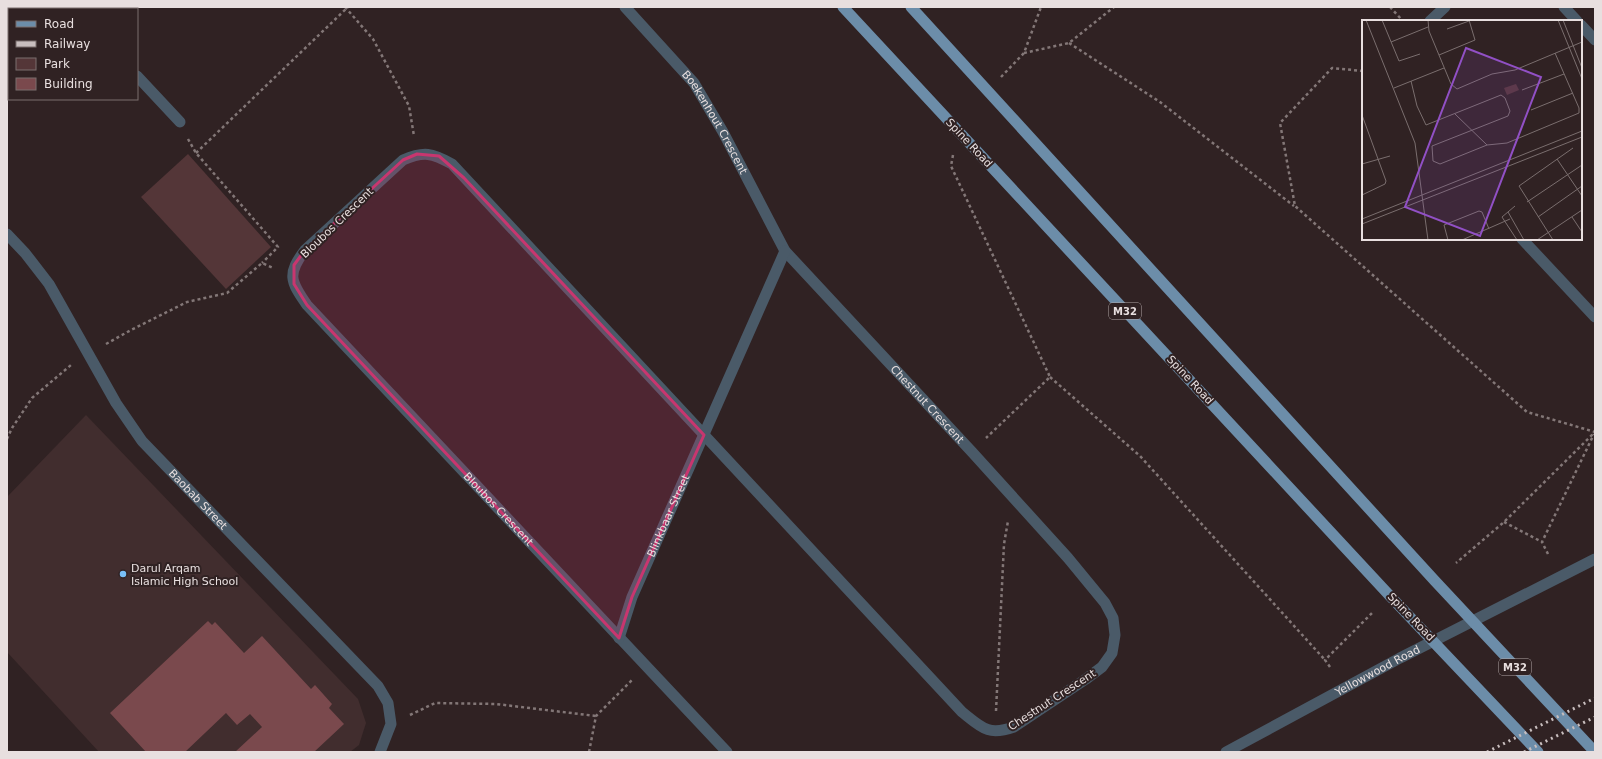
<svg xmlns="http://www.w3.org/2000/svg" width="1602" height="759" font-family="'DejaVu Sans',sans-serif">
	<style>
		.built { fill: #412d2e }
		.green { fill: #543638 }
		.building { fill: #7a494d }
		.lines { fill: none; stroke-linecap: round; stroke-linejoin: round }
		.path { stroke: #837777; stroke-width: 2.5; stroke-dasharray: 3 3; stroke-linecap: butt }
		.minor { stroke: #4a5a68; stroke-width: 11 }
		.tertiary { stroke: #4a5a68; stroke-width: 11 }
		.primary { stroke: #6c8da9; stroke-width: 11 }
		.rail { stroke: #c8bebe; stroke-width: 3; stroke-dasharray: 2 4; stroke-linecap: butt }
		.marked { fill: #c8366f; fill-opacity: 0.2; stroke: #c8366f; stroke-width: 3; stroke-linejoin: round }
		.poi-dot { fill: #79bff8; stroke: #302223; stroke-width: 1.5 }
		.labels { text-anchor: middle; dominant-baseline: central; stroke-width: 4; stroke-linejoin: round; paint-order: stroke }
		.shield { fill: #302223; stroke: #b1a6a7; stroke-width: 1 }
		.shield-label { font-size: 10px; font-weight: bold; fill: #e8dfdf }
		.street-label { font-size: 11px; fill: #e8dfdf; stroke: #302223 }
		.poi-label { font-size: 11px; fill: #e8dfdf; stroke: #302223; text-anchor: start }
		.inset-road { fill: none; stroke: #7a6e6e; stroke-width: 1 }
		.view { fill: #9150c5; fill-opacity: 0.15; stroke: #9150c5; stroke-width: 2 }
		.inset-edge { fill: none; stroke: #e8dfdf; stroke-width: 2 }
	</style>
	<rect width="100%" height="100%" fill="#302223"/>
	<!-- built -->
	<path class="built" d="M86,415L358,699L366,723L359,745L350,752H99L7,652V497Z"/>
	<!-- green -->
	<path class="green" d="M188,154L271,247L226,289L141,197Z"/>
	<!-- building -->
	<path class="building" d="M208,621L212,625L215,622L244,653L262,636L311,689L315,685L332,704L329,708L344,724L314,752H235L262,727L250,714L237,725L226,713L185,752H146L110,713Z"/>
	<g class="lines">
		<!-- path -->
		<path class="path" d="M345,7L373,39L409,106L414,136
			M1390,7L1403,21
			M1069,43L1160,102L1294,206
			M1024,53L1069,43L1114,7
			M1363,71L1332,68L1280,123L1295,206L1527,412L1595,432L1504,522L1456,563
			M1001,77L1024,53L1041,7
			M188,139L196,153L278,247L262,263
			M196,153L348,7
			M953,155L951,166L1050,377L986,438
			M106,344L131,330L187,302L227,293L262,263L273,268
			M1050,377L1140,456L1325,660
			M7,439L12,428L32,398L71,365
			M1504,522L1542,542
			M1548,554L1542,542L1594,434
			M1330,667L1325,660L1373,612
			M996,711L1004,544L1008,521
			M410,715L435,703L496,704L596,716
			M589,752L596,716L632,680"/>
		<!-- minor -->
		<g class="minor">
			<path d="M73,7L75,9"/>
			<path id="s1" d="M625,7L694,83L723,132L785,251L972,452L1068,558L1105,603L1113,618L1115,635L1112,653L1102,667L1086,679L1014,727C988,736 982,728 962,712L452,164C432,153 424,151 403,160L305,250C287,274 290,281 307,305L727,752"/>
			<path d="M1564,7L1577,21"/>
			<path d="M1430,21L1445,7"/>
			<path d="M1581,25L1595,40"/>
			<path d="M137,76L180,122"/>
			<path id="s2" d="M7,234L25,253L49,284L116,403L142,441L378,686L388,703L391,724L380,752"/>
			<path d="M1522,239L1595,317"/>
			<path id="s3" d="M619,638L632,597L785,251"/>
		</g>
		<!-- tertiary -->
		<path class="tertiary" id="s4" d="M1226,752L1400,658L1595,559"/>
		<!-- primary -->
		<path class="primary" d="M843,7L1390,596L1538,752
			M911,7L1435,581L1595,752"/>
		<!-- rail -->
		<path class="rail" d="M1487,752L1595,698
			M1524,752L1595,717"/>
	</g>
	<!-- marked area -->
	<path class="marked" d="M417,154L439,156L464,178L704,435L632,597L619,638L307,305L294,284V265L305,250L403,160Z"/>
	<!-- markers -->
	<circle class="poi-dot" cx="123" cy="574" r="4"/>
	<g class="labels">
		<!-- shield labels -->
		<g class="shield">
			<rect x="1109" y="303" width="32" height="16" rx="3"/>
			<rect x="1499" y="659" width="32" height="16" rx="3"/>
		</g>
		<g class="shield-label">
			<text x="1125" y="311">M32</text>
			<text x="1515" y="667">M32</text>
		</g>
		<!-- street labels -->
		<g class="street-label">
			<text stroke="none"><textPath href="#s1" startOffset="147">Boekenhout Crescent</textPath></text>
			<text transform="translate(969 143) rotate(47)">Spine Road</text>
			<text transform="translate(337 223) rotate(-44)">Bloubos Crescent</text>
			<text transform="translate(1190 380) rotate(47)">Spine Road</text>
			<text stroke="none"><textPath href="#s1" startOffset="503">Chestnut Crescent</textPath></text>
			<text stroke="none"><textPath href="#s2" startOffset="329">Baobab Street</textPath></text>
			<text stroke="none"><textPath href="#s1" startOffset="2279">Bloubos Crescent</textPath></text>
			<text stroke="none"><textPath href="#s3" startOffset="132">Blinkbaar Street</textPath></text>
			<text transform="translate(1411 617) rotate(46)">Spine Road</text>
			<text stroke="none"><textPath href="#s4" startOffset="172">Yellowwood Road</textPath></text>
			<text transform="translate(1052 700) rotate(-33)">Chestnut Crescent</text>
		</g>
		<!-- poi labels -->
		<g class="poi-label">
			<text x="131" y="568">Darul Arqam<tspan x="131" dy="13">Islamic High School</tspan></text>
		</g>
	</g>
	<!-- overview -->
	<g transform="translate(1362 20)">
		<rect width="220" height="220" fill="#302223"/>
		<path d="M154,64L157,70L145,75L142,68Z" fill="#543638"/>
		<path class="inset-road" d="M4,0L53,123L66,220M20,0L37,41L58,34M66,0L67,11L89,64L95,69L130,54L153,50L220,22M196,0L220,59M201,0L220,48M85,9L107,1M29,22L66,7M77,35L113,20L107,0M49,61L55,86L64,105L139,75L143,78L148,91L146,96L70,126L71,141L78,144L125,125L145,123L217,93V88L193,33M32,68L82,48M160,70L202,54M169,90L211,73M93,94L125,125M0,95L24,161L23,164L0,175M195,139L220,176M0,144L28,136M165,182L220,145M153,186L140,197L155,220M146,192L162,220M176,197L220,166M210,197L220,212M0,199L220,111M0,204L220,117M86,220L82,205L117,191L120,192L127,209M100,220L148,199M175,220L220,190M191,220L157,166L211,128"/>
		<path class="view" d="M104,28L179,57L118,216L43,187Z"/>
		<rect width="220" height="220" class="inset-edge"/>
	</g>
	<!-- border -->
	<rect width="1602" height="759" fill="none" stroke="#e8dfdf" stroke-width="16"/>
	<!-- legend -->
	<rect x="8" y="8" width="130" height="92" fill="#302223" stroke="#7a6e6e"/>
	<rect x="16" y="21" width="20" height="6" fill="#6c8da9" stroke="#7a6e6e"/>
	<text x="44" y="28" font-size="12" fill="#e8dfdf">Road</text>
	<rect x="16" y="41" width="20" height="6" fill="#c8bebe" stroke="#7a6e6e"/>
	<text x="44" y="48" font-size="12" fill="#e8dfdf">Railway</text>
	<rect x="16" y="58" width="20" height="12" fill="#543638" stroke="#7a6e6e"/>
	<text x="44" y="68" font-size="12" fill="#e8dfdf">Park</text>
	<rect x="16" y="78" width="20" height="12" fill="#7a494d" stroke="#7a6e6e"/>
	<text x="44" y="88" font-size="12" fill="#e8dfdf">Building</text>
</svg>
